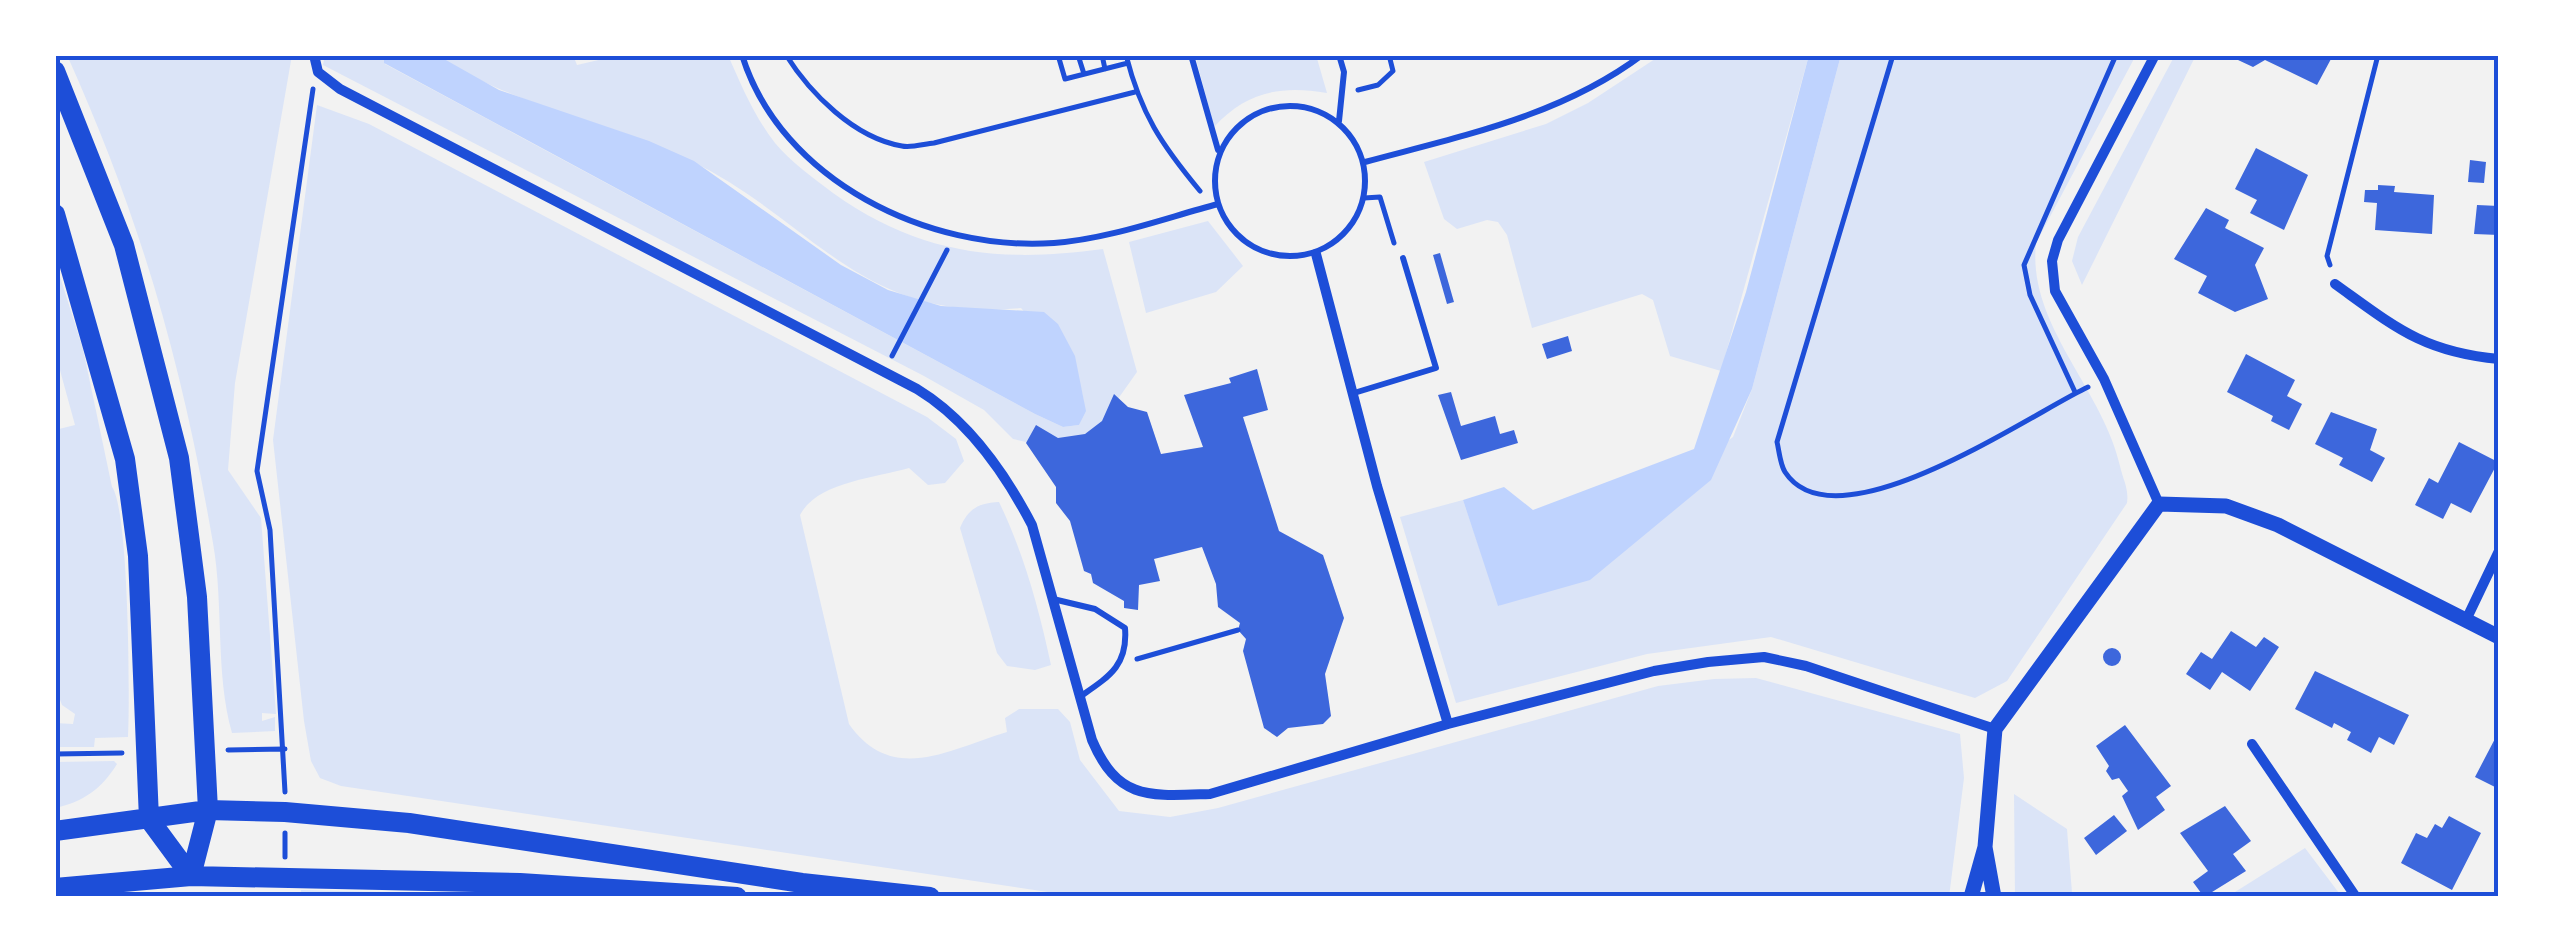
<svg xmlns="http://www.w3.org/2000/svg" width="2554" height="952" font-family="Signika,sans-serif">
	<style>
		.green { fill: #dbe4f7 }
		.water { fill: #bfd3fe }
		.building { fill: #3d67dc }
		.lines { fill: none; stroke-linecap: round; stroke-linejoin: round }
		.path { stroke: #1d4ed8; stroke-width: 5 }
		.service { stroke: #1d4ed8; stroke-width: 6 }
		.minor { stroke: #1d4ed8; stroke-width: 10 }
		.tertiary { stroke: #1d4ed8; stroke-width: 15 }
		.primary { stroke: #1d4ed8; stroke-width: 20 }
		.neatline { fill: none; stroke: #1d4ed8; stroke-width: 4 }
	</style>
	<rect width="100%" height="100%" fill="#f2f2f2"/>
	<!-- green -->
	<path class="green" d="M67,55H292L235,383L228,470L261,518L276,714L262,713V721L275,717V731L232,733C215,672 224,606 213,543C182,364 142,222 67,55Z
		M325,55H384L385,64L1035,414L1063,427L1079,425C1100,382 1046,339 1021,308C859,323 814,220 689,160C607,119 514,108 437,55H573L577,65L620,55H728C741,85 754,116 775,143C791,162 813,178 833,193C920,255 1000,263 1103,249L1137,372L1091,437L1062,450L1013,439L984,410L924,376L323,65Z
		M1195,55H1316L1327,93C1280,85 1246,92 1214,127Z
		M1661,55H1809L1721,371L1670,356L1653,300L1642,294L1532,328L1507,235L1498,222L1487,220L1457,229L1444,219L1424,162L1546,124L1588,103Z
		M1841,55H2136L2036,243C2027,325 2103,389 2120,466C2123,480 2129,488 2127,503L2007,681L1975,698L1771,637L1647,654L1456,703L1400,517L1463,500L1499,606L1733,437L1752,389Z
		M2175,55H2196L2082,285L2072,261L2078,237Z
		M317,105L369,124L927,417L956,439L964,461L945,483L928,485L909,468C875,478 817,482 800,515L849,724C892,785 948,750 1007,732L1005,718L1019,709H1058L1070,722L1080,760L1119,811L1170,817L1218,808L1658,686L1714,679L1756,678L1960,734L1964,778L1949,897H1081L341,786L320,778L311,761L304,721L273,440Z
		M1208,221L1243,266L1216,292L1146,313L1129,242Z
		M55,261L83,349L112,487C129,509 130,700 128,737L95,738L94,747H55V723L73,724L75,714L62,705L55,687V430L75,425L55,352Z
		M999,502C1024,554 1039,609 1051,665L1035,670L1007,666L997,653L960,528C968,509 978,503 999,502Z
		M114,761L117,764C102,788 84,802 55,808V762Z
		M2014,794L2067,829L2072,893L2077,897H2015Z
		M2305,848L2342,897H2227Z
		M301,890L579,897H301Z"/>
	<!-- water -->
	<path class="water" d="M384,55H437L499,90L649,141L694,161L841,265L888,290L941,306L1044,312L1058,324L1075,356L1086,411L1079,425L1063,427L1035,414L384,63Z
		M1809,55H1841L1752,389L1711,480L1590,580L1498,606L1463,500L1504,487L1533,510L1694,449L1746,292Z"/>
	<!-- building -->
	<path class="building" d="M2241,55H2324L2331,59L2317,85L2265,60L2253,67L2238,60Z
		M2256,148L2308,175L2284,230L2250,213L2257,200L2235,189Z
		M2470,160L2486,162L2484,183L2468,182Z
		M2378,185L2395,186L2394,192L2434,195L2432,234L2375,230L2377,203L2364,202L2365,190H2378Z
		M2477,205L2499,206V235L2474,234Z
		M2206,208L2229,220L2225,228L2264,248L2255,265L2268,299L2235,312L2198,293L2207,276L2174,259Z
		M1440,253L1454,302L1447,304L1433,255Z
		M1568,336L1572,351L1547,359L1542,344Z
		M2246,354L2295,380L2287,396L2302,404L2289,430L2271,421L2273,416L2227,392Z
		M1257,369L1268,410L1243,417L1279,531L1323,555L1344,618L1325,674L1331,716L1323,724L1288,728L1277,737L1264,728L1243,651L1246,639L1238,630L1240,623L1218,607L1216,584L1202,547L1154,559L1160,581L1139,585L1138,610L1124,608V601L1093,583L1091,574L1084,571L1070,521L1056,503V487L1026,443L1036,425L1058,438L1085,434L1102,421L1114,394L1128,407L1147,412L1161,454L1203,447L1184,395L1231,383L1229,378Z
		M1451,392L1461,426L1495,416L1500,434L1514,430L1518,443L1461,460L1438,395Z
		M2331,412L2377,429L2370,450L2385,458L2372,482L2339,465L2343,458L2315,444Z
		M2459,442L2498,462L2471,513L2451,503L2443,519L2415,505L2429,478L2438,483Z
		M2231,631L2256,647L2264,637L2279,647L2250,691L2222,672L2210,690L2186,674L2201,652L2212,659Z
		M2103 657a9 9 0 1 1 18 0a9 9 0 1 1-18 0Z
		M2315,671L2409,715L2394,745L2379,737L2371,753L2347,740L2351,732L2334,723L2332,728L2295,709Z
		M2125,725L2171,786L2156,797L2165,810L2138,830L2122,796L2128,791L2119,778L2112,780L2106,771L2109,766L2096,746Z
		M2499,731V789L2475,777Z
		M2225,806L2251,841L2233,854L2246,871L2204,897L2193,882L2208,871L2180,833Z
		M2114,815L2127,831L2096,855L2084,838Z
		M2449,816L2481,833L2452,890L2401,863L2416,833L2427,838L2435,824L2442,828Z"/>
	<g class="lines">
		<!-- path -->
		<path class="path" d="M786,55C810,93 854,138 902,146C911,148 924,144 934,143L1135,92
			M1058,55L1065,79L1128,63
			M1078,55L1084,74
			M1102,55L1105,69
			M1126,55C1141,114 1161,144 1200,191
			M1893,55L1777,442C1779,450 1780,464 1785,472C1836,550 2032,413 2088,387
			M1358,90L1378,85L1393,71L1389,55
			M1364,198L1380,197L1394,243
			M2330,265L2327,256L2378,55
			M892,356L947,250
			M2075,392L2030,295L2024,265L2116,55
			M1137,659L1238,630
			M228,750L285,749
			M55,754L122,753
			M285,792L270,530L257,471L313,89
			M285,857V833"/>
		<!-- service -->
		<path class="service" d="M742,55C781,181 929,252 1054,243C1109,239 1165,218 1218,204
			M1191,55L1218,150
			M1339,55L1344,72L1339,121
			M1215 181a75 75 0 1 1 150 0a75 75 0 1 1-150 0Z
			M1365,162C1461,136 1561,116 1642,55
			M1354,393L1436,368L1403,258
			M1053,599L1095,609L1125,628C1128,665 1110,676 1081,696"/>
		<!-- minor -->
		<path class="minor" d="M314,55L318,72L340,89L917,389C968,420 1005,473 1032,525L1092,740C1118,801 1150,796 1210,794L1448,724L1654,671L1708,662L1764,657L1806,666L1995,729
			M2155,55L2058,240L2052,261L2055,291L2104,379L2159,504
			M1316,254L1377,486L1448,724
			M2335,284C2395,327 2423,352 2499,359
			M2466,620L2499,551
			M2252,744L2356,897"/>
		<!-- tertiary -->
		<path class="tertiary" d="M1985,847L1994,897
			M1971,897L1985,847L1995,729L2159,504L2226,506L2278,525L2499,637"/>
		<!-- primary -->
		<path class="primary" d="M55,71L124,245L179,458L197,597L208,810L191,876
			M55,214L125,459L138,556L149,819L191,876
			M55,831L208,810L285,812L409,823L802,883L930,897
			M55,888L191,876L520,883L737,897"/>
	</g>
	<!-- border -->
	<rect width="2554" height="952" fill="none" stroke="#ffffff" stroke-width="115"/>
	<rect x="58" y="58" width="2438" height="836" class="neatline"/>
</svg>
